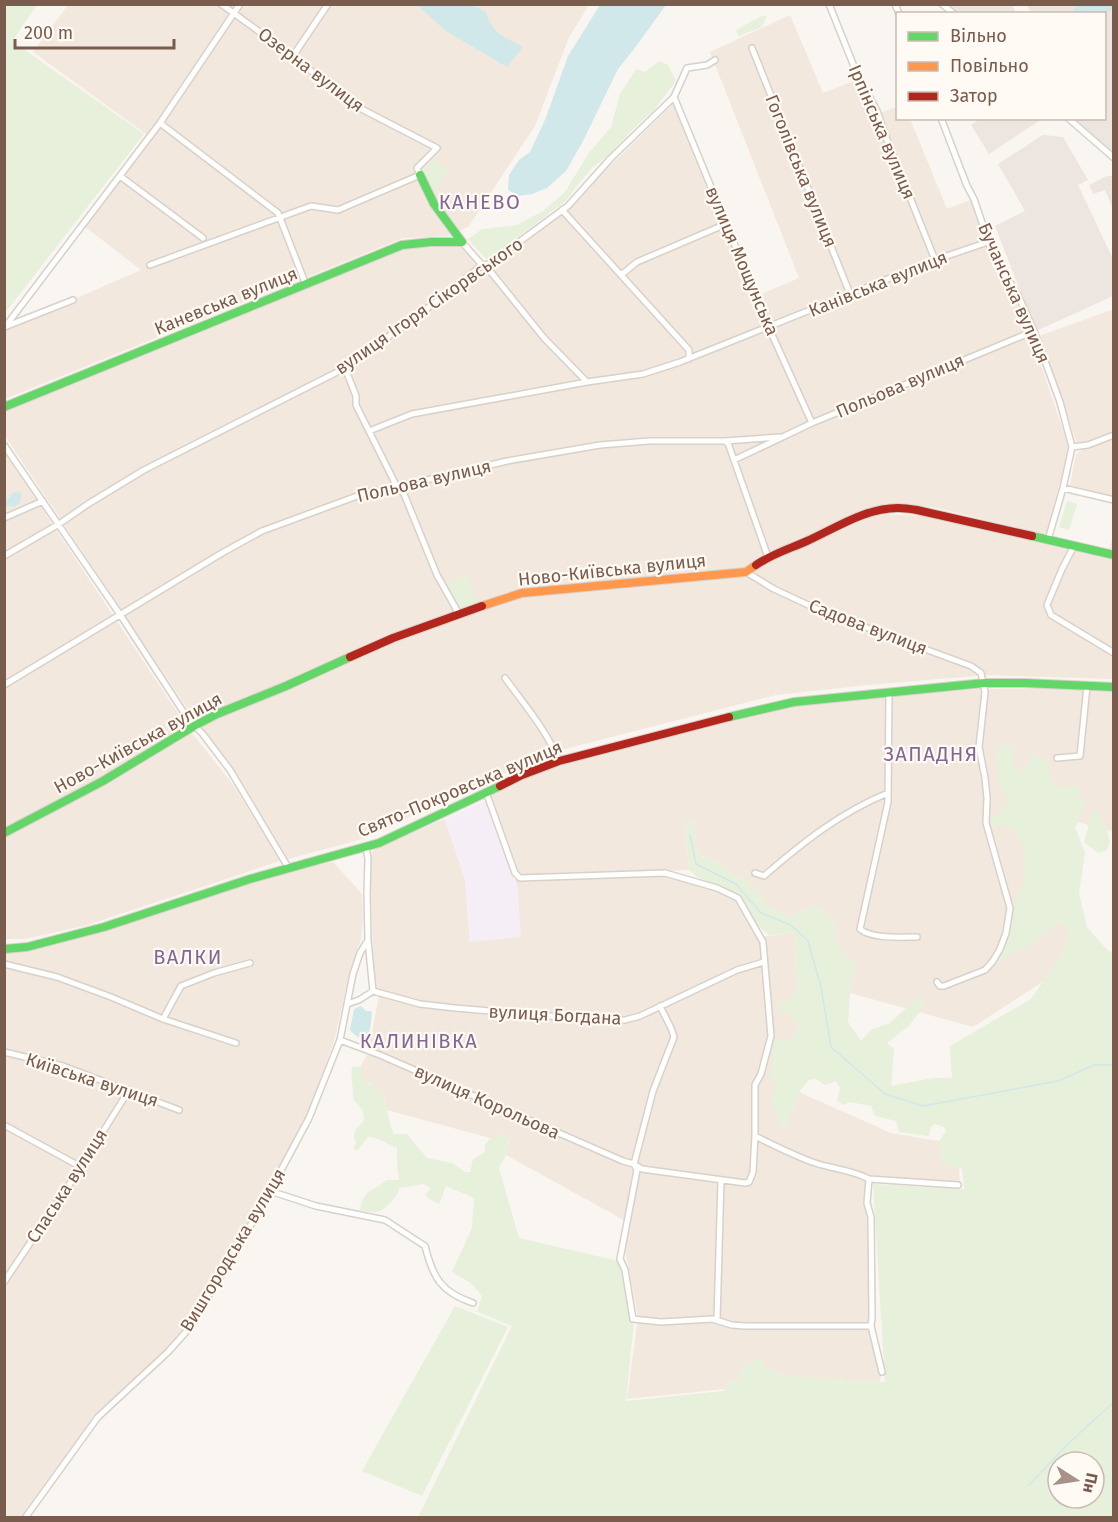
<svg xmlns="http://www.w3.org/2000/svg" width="1118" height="1522" font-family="'Fira Sans',sans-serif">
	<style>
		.residential { fill: #f2e8de }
		.industrial { fill: #ede5e0 }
		.education { fill: #f6eef6 }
		.green { fill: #e7f0db; fill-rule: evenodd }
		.water { fill: #d0e8ea }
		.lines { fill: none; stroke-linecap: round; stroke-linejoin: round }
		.stream { stroke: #d0e8ea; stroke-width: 1.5 }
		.street-casing { stroke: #d7d1cb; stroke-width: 8 }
		.fast-casing { stroke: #d9d2cb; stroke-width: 10 }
		.slow-casing { stroke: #d9d2cb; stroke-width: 10 }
		.jam-casing { stroke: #d9d2cb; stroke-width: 10 }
		.street { stroke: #fefefd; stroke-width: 5 }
		.fast { stroke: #63d668; stroke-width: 8 }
		.slow { stroke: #ff974d; stroke-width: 8 }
		.jam { stroke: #b3261e; stroke-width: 8 }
		.labels { text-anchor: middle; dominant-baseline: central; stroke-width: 4.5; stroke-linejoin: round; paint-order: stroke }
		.street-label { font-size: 18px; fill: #7a5c4d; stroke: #fffaf3 }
		.neighbourhood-label { font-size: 20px; letter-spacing: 1.5px; fill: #846695; stroke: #fffaf3 }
	</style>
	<rect width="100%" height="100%" fill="#f9f5f0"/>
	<!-- residential -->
	<path class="residential" d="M68,5H589L569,37L535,126L468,227L448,236L403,238L5,399V329L141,270L84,226L146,134L33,52Z
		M790,15L823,93L856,80L873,115L897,107L898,118L910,119L947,209L970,200L1028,327L1069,448L1046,535L938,508L902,503L871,507L742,569L529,588L453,611L195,720L5,436L4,411L392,252L410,248L461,246L483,272L492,268L562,213L673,104L753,298L799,278L710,52Z
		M1111,310L1113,313V496L1070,485L1076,454L1082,450L1076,441L1039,336Z
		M4,451L185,724L234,786L280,861L84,926L25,939H5Z
		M876,514L924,516L1107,557L1113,535V679L987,675L868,685L776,695L549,753L432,806L366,838L288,859L242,782L201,726L404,638L524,596L745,575L754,580L757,567Z
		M1062,688L1113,692V832L1067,819V940L1058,960L1044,981L973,1027L850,993L856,966L839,948L834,923L817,906L800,911L792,917L768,906L760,894L746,881L734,875L712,859L697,855L694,823L689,820L685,825L689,870L526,876L520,874L490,794L566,762L796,704L977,689Z
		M445,819L465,880L470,942L518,892L515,880L664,875L704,887L737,900L758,937L794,933L797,988L791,1013L798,1029L792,1040L777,1086L790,1112L794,1108L799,1092L891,1133L939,1141L942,1163L959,1168L960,1182L867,1176L871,1315L881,1371L880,1382L783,1376L776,1371L765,1368L761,1359L737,1381L726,1382L725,1389L627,1399L638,1317L625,1249L631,1224L506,1155L509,1141L501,1132L496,1139L490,1138L387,1110L385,1099L371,1083L362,1081L360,1067L368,1053L380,991L374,987L370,855L376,847Z
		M333,862L362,894L363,916L361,939L351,967L334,1041L307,1117L253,1216L184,1328L155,1361L97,1412L21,1517L5,1518L4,1126L6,1124L4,1122L5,953L31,950L289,870Z"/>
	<!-- industrial -->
	<path class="industrial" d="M947,5H1012L1016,13H957Z
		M1027,5H1113V153L1075,119L1104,118V14L1031,13Z
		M980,119V118L1042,119L989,154L971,125Z
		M1043,135L1063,137L1088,180L1078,185L1113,259V296L1036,331L995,226L1025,211L998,164Z
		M1107,176H1113V209L1105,190L1093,194L1089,185Z"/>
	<!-- education -->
	<path class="education" d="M486,800L518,892L521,937L470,942L465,880L445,819Z"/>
	<!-- green -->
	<path class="green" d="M5,4L37,5L12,41L144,134L5,313Z
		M762,16H767L762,27L739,36L736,30Z
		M659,61L668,65L676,81L654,110L633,129L608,156L593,167L577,186L566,201L487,260L468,239L482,229L517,225L543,211L565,192L589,153L611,127L620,94L636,69L645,72Z
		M434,159L449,169L434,192L422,169Z
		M1067,501L1077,504L1069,530L1059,527Z
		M466,575L473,587L466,592L471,590L477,601L460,611L446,587Z
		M1001,745H1009L1013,750L1012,759L1013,766L1024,772L1032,754L1046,760L1051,781L1058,787L1077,786L1085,804L1075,828L1085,852L1079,893L1087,927L1108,951L1113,952V1517H418L512,1326L456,1303L477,1311L482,1296L471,1283L452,1272L472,1228L474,1198L446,1186L439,1204L429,1199L425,1195L431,1188L424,1184L399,1188C398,1194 396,1196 392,1201C381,1213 376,1214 360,1210C365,1186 372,1194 386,1180H399L397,1163V1148C387,1144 378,1137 368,1137L358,1150L353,1149L356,1142L354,1137L355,1130L364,1121L363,1111L353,1099C354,1087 350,1079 352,1067L356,1066L360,1067L363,1081C391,1089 384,1112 394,1134H407L427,1158L452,1163L465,1172H470L473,1159L485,1152V1145L490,1138L496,1139L501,1132C516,1140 505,1157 499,1168L519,1238L618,1261L634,1321L626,1401L724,1391L726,1382L738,1380L742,1366L761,1358L765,1368L776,1371L783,1376L885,1382L873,1184L964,1189L962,1169L942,1163L939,1141L946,1131L944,1127L934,1124L930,1128L929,1136L899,1132L896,1121L875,1116L871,1106L850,1102L843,1105L837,1100L840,1088L836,1081L825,1085L816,1079L809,1080L799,1092L794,1108L790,1112L789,1124L785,1128H779L778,1112L769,1104L777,1086L770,1077L775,1039L791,1040L798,1029L791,1013L774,1009L777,1005L789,1000L797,988L794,933L769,935L757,925L737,894L697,877L689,870L685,825L689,820L694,823L697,855L712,859L734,875L746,881L760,894L768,906L792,917L800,911L817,906L834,923L839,948L856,966L850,993L848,1022L861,1041L872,1029L890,1023L917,998L926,1003L909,1026L887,1043L894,1049L891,1086L933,1078H952L950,1046L1031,999L1058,960L1067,940V927L1059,922L1032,943L997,963L1009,933L1017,894L1023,889C1025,874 1027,848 1018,835C1015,831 1011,828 1007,825L992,828V817L1002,812L1008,802C1006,795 1001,789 999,782C997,773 999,764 996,755ZM1058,1462H1094V1498H1058Z
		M1097,810L1107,828L1110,844L1106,851L1098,853L1084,842L1092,813Z
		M455,1306L508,1327L422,1496L362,1471Z"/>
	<!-- water -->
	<path class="water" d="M417,5H473L486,12C492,34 504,37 523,47L507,67L446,31Z
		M600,5H666L634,49L618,69L582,143L566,171L547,188L532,194L518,196L508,190L509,175L519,160L530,152L545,120L568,56Z
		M1079,5H1113V9L1105,14L1075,13L1074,8Z
		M14,492L21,493C22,500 20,504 13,507L6,505L5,502Z
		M361,1006L366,1011H371L372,1014L369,1036L364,1040L355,1035L350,1030L354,1009Z"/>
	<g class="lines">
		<!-- stream -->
		<path class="stream" d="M690,835L696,864L736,884L761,913L791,925L808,941L821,987L831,1047L885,1094L923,1106L1058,1081L1094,1065H1114
			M1029,1485L1069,1443L1114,1402"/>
		<!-- street casing -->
		<g class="street-casing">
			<path id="street" d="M829,4L857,74L877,111L887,140L935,260
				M895,4L899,14
				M942,4L954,14
				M752,48L850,294
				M293,56L328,4
				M674,97L769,328L812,423
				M941,118L967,186L974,199L992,252L1018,295L1034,331L1060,402L1072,447L1063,488L1048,540
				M1068,118L1114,158
				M160,123L278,213L306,285
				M120,176L203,238
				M562,210L621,275
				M462,242L482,265L490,271L544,338L587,382L643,374L680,362L935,260L988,242
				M150,265L311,206L338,210L420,175L417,168L437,148L350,103L293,56L221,4
				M7,326L73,300
				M5,327L160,123L240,4
				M689,359V350L621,275L637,262L726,224
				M345,368L356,396V405L397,487L404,494L437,575L459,614
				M369,431L412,414L587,382
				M724,441L780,437
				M4,445L121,616L190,722L202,733L230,770L288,867
				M1072,447L1088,445L1114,435
				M734,460L812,423L1034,331
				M1063,488L1114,500
				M4,518L43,501
				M1074,546L1062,569L1047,605L1051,615L1114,653
				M4,556L59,524L88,504L144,470L345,368L440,299L482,265L489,264L568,206L611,158L674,97L687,68L707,65L715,60
				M746,572L774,589L819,610L971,666L981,673L985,692L979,747L985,778L987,798L986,823L1010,908L1006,933L1000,949L993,961L985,970L944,986H940L937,982
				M505,678C524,704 547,731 559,761
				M4,685L222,553L262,531L368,492L397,487L507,461L600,445L649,441H724L728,443L768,557
				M889,692L888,802L860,929C871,939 902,937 917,937
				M1057,758L1080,756L1087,686
				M755,873L764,876C802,843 841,812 888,793
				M368,941L373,991
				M4,964L57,977L111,997L163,1019L236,1043
				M373,991L420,1004L455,1008L596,1020H625L640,1016L737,970L764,962
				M347,1004L359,1000L373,991
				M660,1006L671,1028L674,1037L653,1091L634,1164L637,1170L620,1259L625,1270L633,1319L661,1322L712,1319L732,1325L745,1326H871L882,1372
				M163,1019L181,986L214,973L250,963
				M340,1040L380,1055L623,1161L634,1164L642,1169L745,1183L749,1182L753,1172L755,1136V1085L761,1074L771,1036L763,942L738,898L717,888L665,873L520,878L515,873L486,792
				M4,1052L63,1066L179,1110
				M4,1125L81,1167
				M755,1136C775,1146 795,1156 815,1163C833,1169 852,1170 869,1179L958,1185
				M869,1179L867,1203L871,1217L872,1317L871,1326
				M270,1191L316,1206L385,1220L425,1246C433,1278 441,1292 473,1303
				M4,1282L81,1167L129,1090
				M717,1320L721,1180
				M25,1518L98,1417L168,1352L185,1333L229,1263L270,1191L309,1118L340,1040L353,974L360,953L368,940L367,894L368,859L366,847"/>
		</g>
		<!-- fast casing -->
		<g class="fast-casing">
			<path id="fast" d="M420,175L434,204L462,242
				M4,407L402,245L431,242H462
				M1032,536L1114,555
				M729,717L794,702L984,683H1025L1114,687
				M4,833L103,781L194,726L217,714L286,686L350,657
				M4,949L27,947L104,927L250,879L379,843L500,786"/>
		</g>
		<!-- slow casing -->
		<g class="slow-casing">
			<path id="slow" d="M482,606L522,593L746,572L756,565"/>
		</g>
		<!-- jam casing -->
		<g class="jam-casing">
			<path id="jam" d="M756,565C772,554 789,549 807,541C836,528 865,508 898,508C904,508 911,509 917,510L1032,536
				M350,657L393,638L482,606
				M500,786L522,775L559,761L729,717"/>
		</g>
		<!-- street -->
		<use href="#street" class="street"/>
		<!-- fast -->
		<use href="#fast" class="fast"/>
		<!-- slow -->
		<use href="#slow" class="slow"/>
		<!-- jam -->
		<use href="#jam" class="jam"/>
	</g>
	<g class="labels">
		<!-- street labels -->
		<g class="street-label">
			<text transform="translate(311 70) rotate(37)">Озерна вулиця</text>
			<text transform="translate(882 132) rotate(67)">Ірпінська вулиця</text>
			<text transform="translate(801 171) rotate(68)">Гоголівська вулиця</text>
			<text transform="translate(742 261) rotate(67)">вулиця Мощунська</text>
			<text transform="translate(878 284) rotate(-22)">Канівська вулиця</text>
			<text transform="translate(1014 293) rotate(66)">Бучанська вулиця</text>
			<text transform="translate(226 301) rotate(-22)">Каневська вулиця</text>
			<text transform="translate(429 306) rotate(-35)">вулиця Ігоря Сікорвського</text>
			<text transform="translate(900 386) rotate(-23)">Польова вулиця</text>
			<text transform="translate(424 481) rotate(-13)">Польова вулиця</text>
			<text transform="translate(612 570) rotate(-6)">Ново-Київська вулиця</text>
			<text transform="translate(868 627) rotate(21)">Садова вулиця</text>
			<text transform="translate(138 743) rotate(-29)">Ново-Київська вулиця</text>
			<text transform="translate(460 789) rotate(-23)">Свято-Покровська вулиця</text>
			<text transform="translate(555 1015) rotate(3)">вулиця Богдана</text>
			<text transform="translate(92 1080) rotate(18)">Київська вулиця</text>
			<text transform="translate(487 1102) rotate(24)">вулиця Корольова</text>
			<text transform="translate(67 1186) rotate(-57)">Спаська вулиця</text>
			<text transform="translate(233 1250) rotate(-59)">Вишгородська вулиця</text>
		</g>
		<!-- neighbourhood labels -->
		<g class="neighbourhood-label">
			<text x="480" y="202">КАНЕВО</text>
			<text x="931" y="754">ЗАПАДНЯ</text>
			<text x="188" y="957">ВАЛКИ</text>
			<text x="419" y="1041">КАЛИНІВКА</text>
		</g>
	</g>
	<!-- border -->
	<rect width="1118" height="1522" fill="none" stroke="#7a5c4d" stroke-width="12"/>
	<!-- legend -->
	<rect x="896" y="12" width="210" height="108" fill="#fffaf3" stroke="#cabbb1" stroke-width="1.5"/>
	<rect x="908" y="32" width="30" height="9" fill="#63d668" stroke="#cabbb1" stroke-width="1.5"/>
	<text x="950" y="42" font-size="18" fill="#7a5c4d">Вільно</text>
	<rect x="908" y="62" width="30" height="9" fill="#ff974d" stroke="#cabbb1" stroke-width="1.5"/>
	<text x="950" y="72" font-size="18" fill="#7a5c4d">Повільно</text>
	<rect x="908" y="92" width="30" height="9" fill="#b3261e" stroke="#cabbb1" stroke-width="1.5"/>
	<text x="950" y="102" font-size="18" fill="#7a5c4d">Затор</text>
	<!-- north arrow -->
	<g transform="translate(1076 1480) rotate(102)"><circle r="28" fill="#fffaf3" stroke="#cabbb1" stroke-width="1.5"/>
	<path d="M0-4.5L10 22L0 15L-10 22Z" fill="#a69286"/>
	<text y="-9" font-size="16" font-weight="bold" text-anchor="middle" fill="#7a5c4d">Пн</text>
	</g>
	<!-- scale -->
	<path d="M15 39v9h159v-9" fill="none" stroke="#7a5c4d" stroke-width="3"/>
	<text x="24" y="39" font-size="18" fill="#7a5c4d" stroke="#fffaf3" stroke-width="4.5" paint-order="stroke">200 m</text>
</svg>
